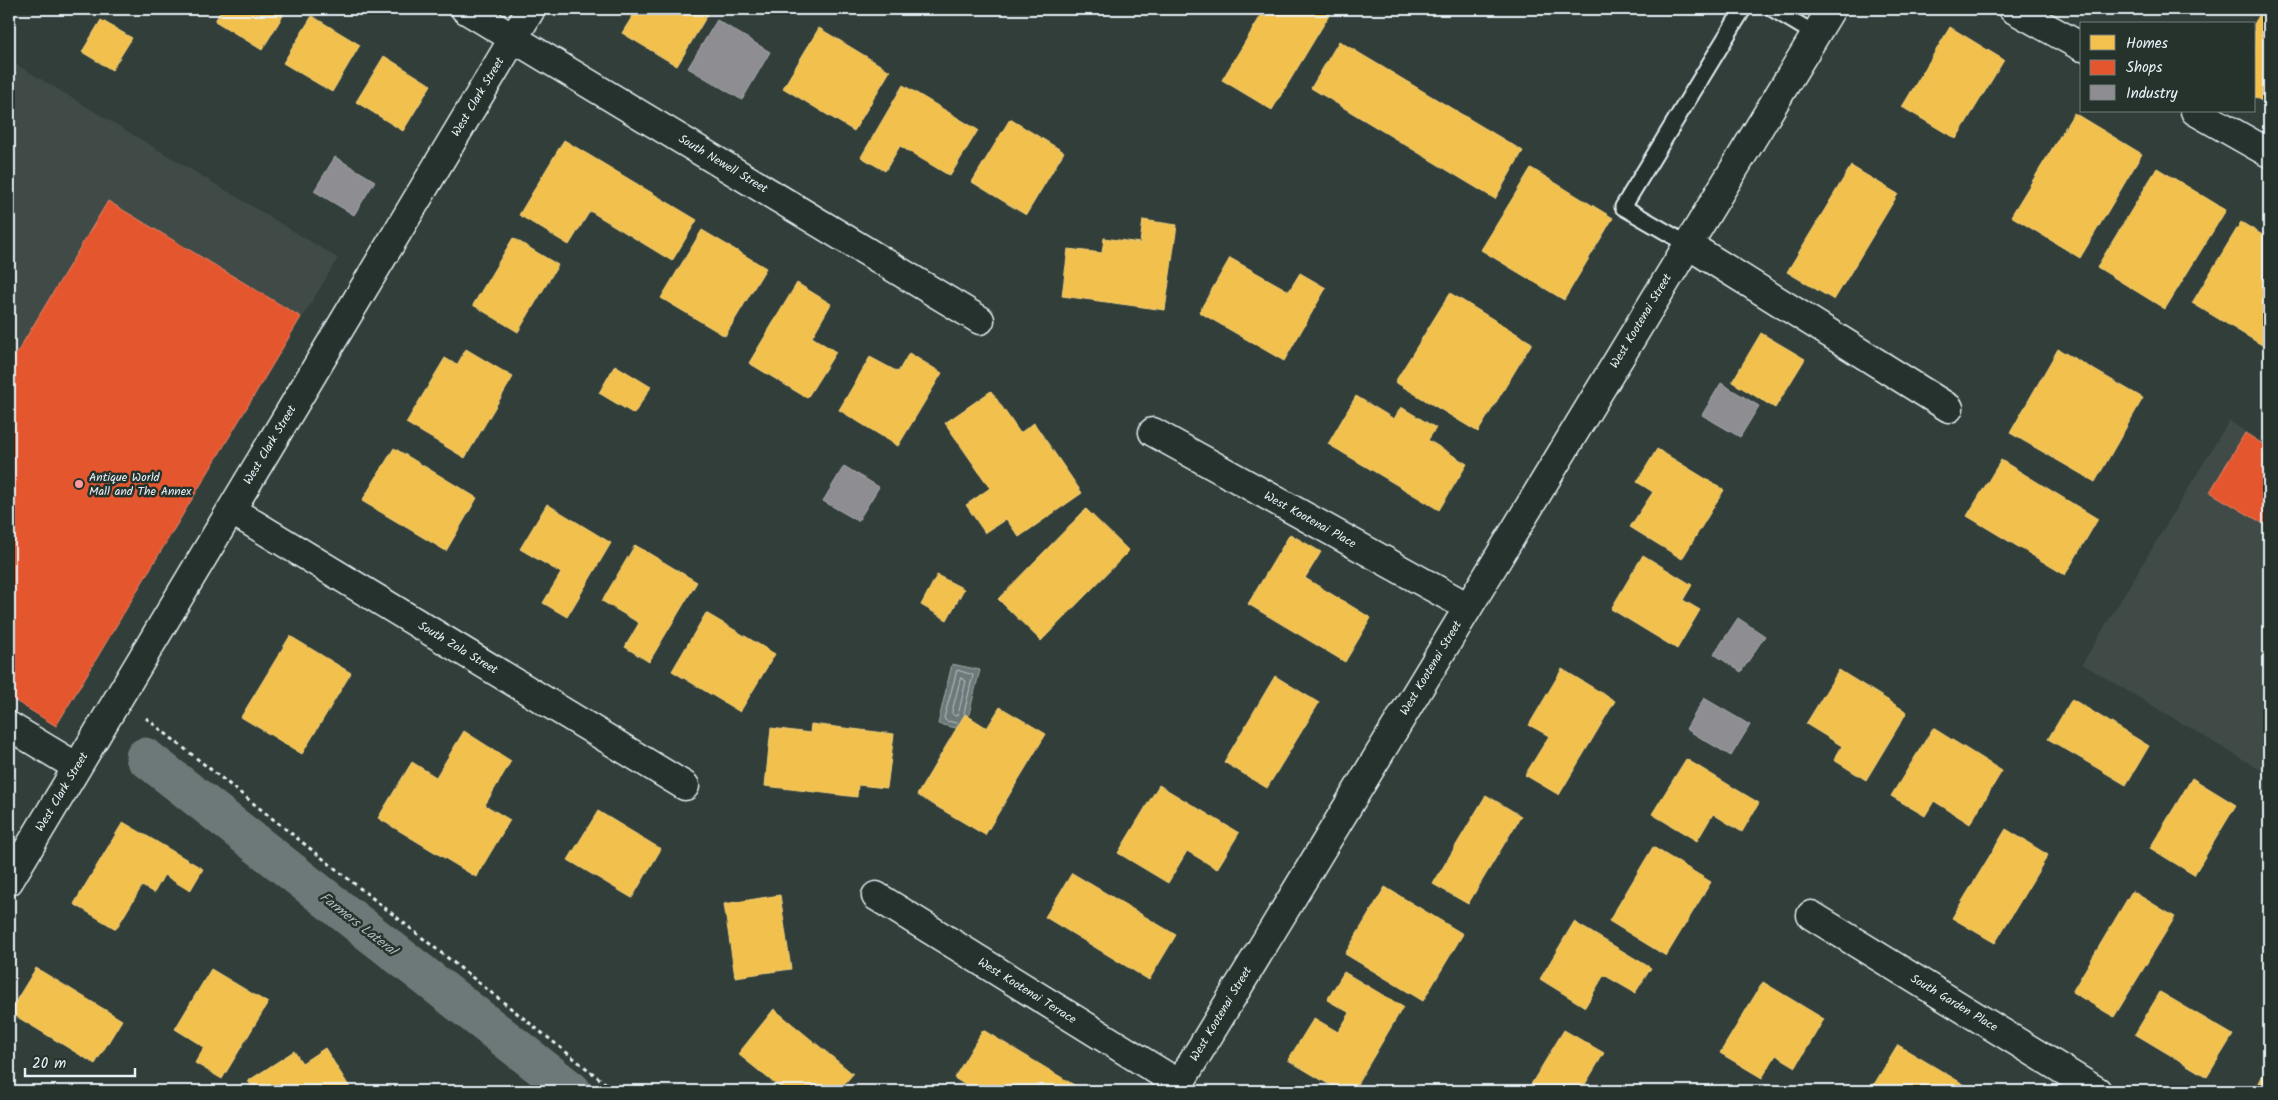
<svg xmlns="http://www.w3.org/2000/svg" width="2278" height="1100" font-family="Kalam,sans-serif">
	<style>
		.built { fill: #3f4b46 }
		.water { fill: #6d7978; stroke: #9ea9ab }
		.homes { fill: #f2c14e; stroke: #efcf81 }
		.shops { fill: #e4572e; stroke: #e5856b }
		.industry { fill: #8d8d92; stroke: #a8abb1 }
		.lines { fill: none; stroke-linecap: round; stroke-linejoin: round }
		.shore { stroke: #b7c1c5; stroke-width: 1 }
		.canal { stroke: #6d7978; stroke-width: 39 }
		.lane-casing { stroke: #e8f1f8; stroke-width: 19 }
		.street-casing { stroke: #e8f1f8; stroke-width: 31 }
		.secondary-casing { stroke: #e8f1f8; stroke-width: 31 }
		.path { stroke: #e8f1f8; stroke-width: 3; stroke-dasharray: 4 4; stroke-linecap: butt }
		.lane { stroke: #26332d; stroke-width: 15 }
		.street { stroke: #26332d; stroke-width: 28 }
		.secondary { stroke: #26332d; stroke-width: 28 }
		.poi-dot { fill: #ff9aa2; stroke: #26332d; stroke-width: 2 }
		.labels { text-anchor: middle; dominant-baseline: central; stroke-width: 5; stroke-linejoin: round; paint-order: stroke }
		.street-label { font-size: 12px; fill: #e8f1f8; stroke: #26332d }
		.poi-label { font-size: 12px; fill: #e8f1f8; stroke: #26332d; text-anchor: start }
		.water-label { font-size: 14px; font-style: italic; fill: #b1bbbe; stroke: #26332d }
	</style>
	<rect width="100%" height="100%" fill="#323e39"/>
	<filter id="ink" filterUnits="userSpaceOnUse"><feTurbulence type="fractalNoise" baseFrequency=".02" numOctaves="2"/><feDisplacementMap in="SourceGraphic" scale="10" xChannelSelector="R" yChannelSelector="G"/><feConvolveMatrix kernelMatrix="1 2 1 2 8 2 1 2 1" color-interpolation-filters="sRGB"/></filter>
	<g filter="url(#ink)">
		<!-- built -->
		<path class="built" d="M9,60L338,258L57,727L9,697Z
			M2229,421L2269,446V775L2082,664Z"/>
		<!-- water -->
		<path class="water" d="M952,664L980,670L965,730L938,724Z"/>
		<!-- homes -->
		<path class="homes" d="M222,9H287L262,50L215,21Z
			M637,9H711L677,66L622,33Z
			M1265,9H1333L1272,110L1222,80Z
			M2263,9H2269V88L2262,101L2254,97V24Z
			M312,16L360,45L332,92L283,63Z
			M101,20L132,38L112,70L82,52Z
			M1950,27L2004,60L1956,139L1902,107Z
			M819,28L890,71L854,131L783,88Z
			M1339,41L1523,151L1495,199L1311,88Z
			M384,56L431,85L403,131L356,102Z
			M903,85L978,130L950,176L900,146L885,171L861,157Z
			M2074,113L2142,154L2080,258L2011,216Z
			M1010,119L1064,152L1026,215L972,182Z
			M564,140L697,220L672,261L590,211L569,245L519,215Z
			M1851,166L1898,194L1834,300L1787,272Z
			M1531,168L1613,218L1564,300L1481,250Z
			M2157,168L2226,210L2165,309L2097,267Z
			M1143,220L1177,225L1165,310L1062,296L1068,249L1102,253L1104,238L1140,243Z
			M2241,222L2269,239V332L2262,345L2192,303Z
			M702,230L766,268L725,336L661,298Z
			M513,238L558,265L518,332L473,305Z
			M1230,258L1289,291L1300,273L1326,288L1284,361L1199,312Z
			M797,283L831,304L812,337L836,352L807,398L749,363Z
			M1450,293L1532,343L1478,432L1395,382Z
			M1761,333L1805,359L1775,408L1732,382Z
			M466,349L513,377L465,458L406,423L445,358L457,365Z
			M2058,349L2143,398L2095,482L2010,433Z
			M909,353L942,373L898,446L839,410L870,357L898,372Z
			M615,365L651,387L634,414L599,393Z
			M991,391L1020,433L1034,423L1082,493L1019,537L1006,519L985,533L966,505L990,488L945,423Z
			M1356,396L1394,419L1401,407L1436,428L1428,440L1467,464L1439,510L1328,444Z
			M394,448L477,498L446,551L362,501Z
			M1657,449L1724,490L1682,559L1630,527L1653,492L1637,482Z
			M2001,460L2098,519L2065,575L1967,516Z
			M547,504L611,543L567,617L543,603L561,573L520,549Z
			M1086,509L1129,551L1041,641L998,599Z
			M1290,534L1321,552L1305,578L1371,618L1345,662L1248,604Z
			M635,545L697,582L649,662L625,647L639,623L602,601Z
			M1643,555L1692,585L1683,600L1700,610L1677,649L1611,609Z
			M937,575L964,589L947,620L921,605Z
			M706,613L775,654L740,712L672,671Z
			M290,636L351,673L302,754L241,717Z
			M1562,669L1615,701L1559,795L1525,775L1549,736L1529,725Z
			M1839,670L1907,712L1866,780L1834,760L1842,746L1806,724Z
			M1275,676L1319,703L1267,788L1224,762Z
			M2072,699L2149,746L2126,785L2048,739Z
			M1000,707L1046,734L985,835L917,795L965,714L987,728Z
			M811,724L894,734L887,788L858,785L857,797L765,786L771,728L810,733Z
			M1933,728L2002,771L1970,824L1934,801L1925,816L1891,796Z
			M464,731L511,761L485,805L510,820L476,877L378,818L412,762L436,777Z
			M1686,759L1759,803L1742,832L1713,814L1697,841L1652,814Z
			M2192,778L2236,805L2194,875L2150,848Z
			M1159,785L1239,833L1217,869L1187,851L1168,883L1118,853Z
			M1486,795L1521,816L1468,904L1433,884Z
			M598,811L661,849L632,898L568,860Z
			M123,822L203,869L190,891L164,875L154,893L142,886L116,929L74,904Z
			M2006,829L2048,855L1995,943L1952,918Z
			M1653,847L1711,882L1666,956L1609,921Z
			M1072,873L1176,935L1149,980L1045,917Z
			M1385,887L1463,934L1423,1001L1345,954Z
			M2132,891L2175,917L2114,1017L2072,992Z
			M780,895L791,969L735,977L724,904Z
			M1574,922L1651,968L1635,993L1604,975L1585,1007L1540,979Z
			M36,968L122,1020L95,1064L9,1012Z
			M211,969L268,1003L222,1079L195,1063L204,1047L175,1029Z
			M1344,972L1403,1007L1353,1091H1340L1288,1060L1314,1018L1338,1032L1350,1013L1327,1000Z
			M1763,982L1824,1019L1796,1067L1776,1055L1762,1078L1720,1053Z
			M2160,992L2233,1035L2207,1077L2135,1034Z
			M774,1009L853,1074L838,1091H784L738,1054Z
			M983,1030L1084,1091H976L954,1078Z
			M1564,1030L1604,1053L1581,1091H1527Z
			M1898,1045L1975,1091H1870Z
			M325,1048L352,1091H255L248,1081L294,1051L302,1063Z
			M2269,1062V1091H2255Z
			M1697,1086L1705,1091H1693Z"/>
		<!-- shops -->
		<path class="shops" d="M108,201L301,317L56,726L9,697V366Z
			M2245,433L2269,448V527L2210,492Z"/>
		<!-- industry -->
		<path class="industry" d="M717,20L770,52L742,100L688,68Z
			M335,157L375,181L354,215L314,191Z
			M1721,383L1759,406L1740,437L1702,415Z
			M844,466L879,487L858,521L823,501Z
			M1738,618L1765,636L1741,672L1714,654Z
			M1704,698L1750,725L1731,756L1686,729Z"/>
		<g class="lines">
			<!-- shore -->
			<path class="shore" d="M961,678L966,681L958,715L955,716L952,713Z
				M958,723L946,721L944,718L957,670L973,675L964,713"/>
			<!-- canal -->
			<path class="canal" d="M145,757L572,1091"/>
			<!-- lane casing -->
			<g class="lane-casing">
				<path id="lane" d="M1773,9L1815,34
					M1687,244L1623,207L1743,9"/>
			</g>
			<!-- street casing -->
			<g class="street-casing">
				<path id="street" d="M465,9L980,320
					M2013,9L2082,47
					M2195,111L2269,153
					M1687,244L1949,408
					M1153,432L1468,607
					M231,510L685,786
					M9,726L77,767
					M9,881L531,9
					M876,896L1179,1084
					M1811,915L2097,1091"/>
			</g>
			<!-- secondary casing -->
			<g class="secondary-casing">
				<path id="secondary" d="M1175,1091L1831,9"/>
			</g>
			<!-- path -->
			<path class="path" d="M146,718L615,1091"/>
			<!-- lane -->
			<use href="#lane" class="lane"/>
			<!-- street -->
			<use href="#street" class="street"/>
			<!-- secondary -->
			<use href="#secondary" class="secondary"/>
		</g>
	</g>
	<!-- markers -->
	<circle class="poi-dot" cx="79" cy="484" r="5"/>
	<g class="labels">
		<!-- street labels -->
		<g class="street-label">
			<text transform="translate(478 97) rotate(-59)">West Clark Street</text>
			<text transform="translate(723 164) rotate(31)">South Newell Street</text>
			<text transform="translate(1641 321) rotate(-59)">West Kootenai Street</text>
			<text transform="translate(270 445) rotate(-59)">West Clark Street</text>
			<text transform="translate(1310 520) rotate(29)">West Kootenai Place</text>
			<text transform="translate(458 648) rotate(31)">South Zola Street</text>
			<text transform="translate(1431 668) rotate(-59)">West Kootenai Street</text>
			<text transform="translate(62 792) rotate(-59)">West Clark Street</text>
			<text transform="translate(1027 991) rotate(32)">West Kootenai Terrace</text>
			<text transform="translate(1954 1003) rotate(31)">South Garden Place</text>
			<text transform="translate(1221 1014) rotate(-59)">West Kootenai Street</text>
		</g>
		<!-- poi labels -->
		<g class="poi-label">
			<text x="89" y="477">Antique World<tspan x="89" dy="14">Mall and The Annex</tspan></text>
		</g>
		<!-- water labels -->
		<g class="water-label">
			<text transform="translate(358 924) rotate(38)">Farmers Lateral</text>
		</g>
	</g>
	<!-- margin -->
	<rect width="2278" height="1100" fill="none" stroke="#26332d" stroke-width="30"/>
	<rect x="15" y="15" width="2248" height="1070" fill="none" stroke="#e8f1f8" stroke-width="2" filter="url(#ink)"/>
	<!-- legend -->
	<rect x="2080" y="22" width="175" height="90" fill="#26332d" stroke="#747f7e"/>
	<rect x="2090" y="35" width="25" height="15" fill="#f2c14e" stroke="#747f7e"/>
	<text x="2126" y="48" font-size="15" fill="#e8f1f8">Homes</text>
	<rect x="2090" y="60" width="25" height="15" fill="#e4572e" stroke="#747f7e"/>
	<text x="2126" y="72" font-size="15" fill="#e8f1f8">Shops</text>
	<rect x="2090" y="85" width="25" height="15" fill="#8d8d92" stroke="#747f7e"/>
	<text x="2126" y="98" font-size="15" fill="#e8f1f8">Industry</text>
	<!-- scale -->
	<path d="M25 1068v8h110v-8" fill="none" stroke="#e8f1f8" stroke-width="2.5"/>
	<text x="32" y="1068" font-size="15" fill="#e8f1f8" stroke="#26332d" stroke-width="4" paint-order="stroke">20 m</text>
</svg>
